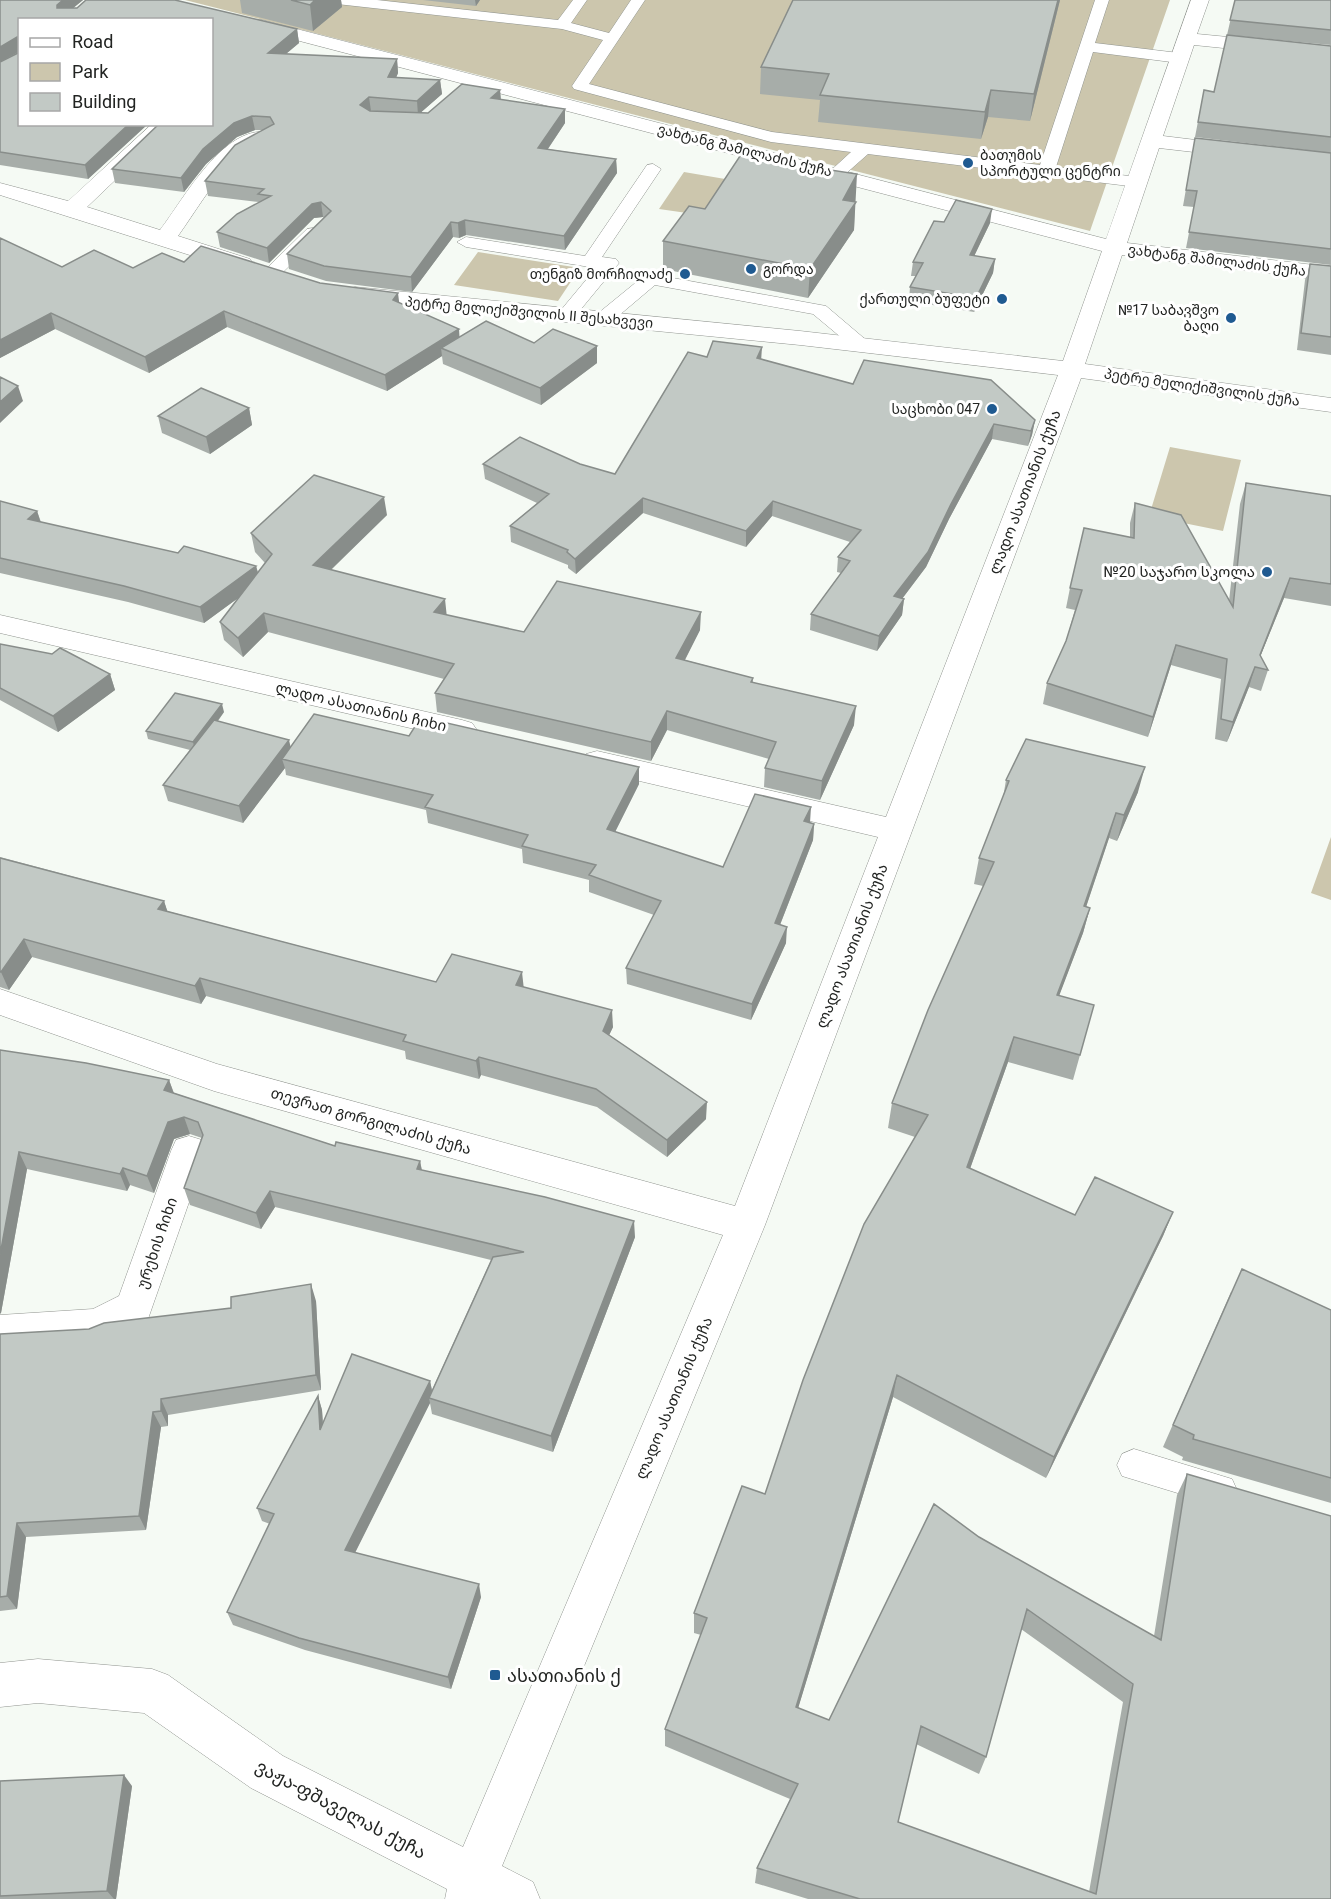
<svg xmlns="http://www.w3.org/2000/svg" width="1331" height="1899" font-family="Roboto,'Noto Sans Georgian',sans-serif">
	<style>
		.green { fill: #ccc6ad }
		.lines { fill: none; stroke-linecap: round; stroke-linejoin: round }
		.lane-casing { stroke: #90948f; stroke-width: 1 }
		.street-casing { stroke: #90948f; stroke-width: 1 }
		.lane { fill: #fff; fill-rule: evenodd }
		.street { fill: #fff; fill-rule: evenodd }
		.wall { fill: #a7ada9; fill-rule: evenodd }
		.shaded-wall { fill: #888d8a }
		.building { fill: #c2c9c5; stroke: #888d8a; stroke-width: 1.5; fill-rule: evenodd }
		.poi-dot { fill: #1f5a91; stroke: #fff; stroke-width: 2 }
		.labels { text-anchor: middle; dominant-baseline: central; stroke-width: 6; stroke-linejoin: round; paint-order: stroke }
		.far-street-label { font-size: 14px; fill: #222422; stroke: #fff }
		.far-poi-label { font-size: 14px; fill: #222422; stroke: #fff; text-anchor: end }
		.street-label { font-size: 15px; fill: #222422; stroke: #fff }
		.poi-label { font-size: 15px; fill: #222422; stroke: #fff; text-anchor: end }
		.near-poi-label { font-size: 18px; fill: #222422; stroke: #fff; text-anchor: start }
		.near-street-label { font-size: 18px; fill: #222422; stroke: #fff }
	</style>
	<rect width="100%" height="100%" fill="#f5faf4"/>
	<!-- green -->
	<path class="green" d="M185,0H1170L1090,231Z
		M684,172L731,180L708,216L659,209Z
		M478,252L580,268L558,301L454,285Z
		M1170,447L1241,460L1223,531L1149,516Z
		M1331,837V900L1311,893Z"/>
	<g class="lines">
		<!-- lane casing -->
		<g class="lane-casing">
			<path id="lane" d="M330,0H377L558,20L573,0H587L571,23L609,33L631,0H645L589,84L772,132L1040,165L1095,0H1109L1095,43L1179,53L1187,58L1179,63L1093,52L1056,167L1137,177L1145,182L1143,186L1137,187L868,154L842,177L836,178L828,173L851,152L771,142L574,89L572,86L603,40L562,29L337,4Z
				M653,164L661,169L602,257L616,259L619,263L572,320H558L556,316L596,268L466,247L457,242L466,237L585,256L647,165Z
				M313,228L319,229L322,233L319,237L278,277H266L263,273L266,269L307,229Z
				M651,274L826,306L872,345L862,351L855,349L813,314L655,285L610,323H596L594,319L596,315L645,275Z
				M1134,1449L1232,1479L1237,1490L1232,1501L1220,1506L1122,1476L1117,1465L1122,1454Z"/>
		</g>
		<!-- street casing -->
		<g class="street-casing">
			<path id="street" d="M1191,0H1209L1197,34L1331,47V59L1194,45L1163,136L1237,145L1244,147L1247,151L1244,155L1237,157L1159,148L1127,243L1331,267V281L1122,255L1085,364L1331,398V412L1081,378L765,1225L502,1866L533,1882L540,1899H445L447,1889L251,1788L144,1713L38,1703L0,1707V1663L38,1659L152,1669L168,1675L283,1756L463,1847L723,1235L214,1091L0,1015V989L217,1064L735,1206L878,837L597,771L586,768L582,761L586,754L597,751L886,817L1058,375L800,345L401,306L347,299L344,294L347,289L355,287L800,331L1063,361L1102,251L250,28L247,24L250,20H262L1106,239Z
				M152,124H174L87,207L160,230C184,199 225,121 272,133L275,137C269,146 244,148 231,163C211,185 195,212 178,236L250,259L253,264L250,269H234L0,195V183L68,201Z
				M0,615L462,720L472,723L477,730L472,737L462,740L0,633Z
				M189,1136L202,1140L207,1151L148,1319L97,1343L0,1349V1315L93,1309L119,1296L171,1151L176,1140Z"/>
		</g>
		<!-- lane -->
		<use href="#lane" class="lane"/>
		<!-- street -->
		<use href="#street" class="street"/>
	</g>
	<!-- wall -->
	<path class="wall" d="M0,0H83L73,8H77L86,0H175L297,29L299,43L286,54L397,59L398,73L396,78L440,80L442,94L420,113H428L462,84L500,90L501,100L565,109V123L548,149L616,159L617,173L565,250L466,235L459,238L453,237L412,292L326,281L289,269L287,254L324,218L323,217L314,218L269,263L220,247L217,232L237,214L259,202L208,196L205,181L235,145L263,130H255L237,137L206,164L184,192L115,183L112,169L159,124H212V20H20V124H148L88,179L0,165Z
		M240,0H341L342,7L313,31L242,13Z
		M423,0H480L476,6Z
		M793,0H1060L1030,121L988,117L981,139L818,122L820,100L760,94L761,67Z
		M1235,0H1331V45L1227,35Z
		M1331,46V153L1195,137L1204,90L1214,92Z
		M1195,138L1331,153V265L1186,248L1194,207L1183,206Z
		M855,202L854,230L808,298L663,269V241L705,209Z
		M944,222L990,223L974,256L995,259L993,273L974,312L909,301L910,287L916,276H911L913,262Z
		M0,238L62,267L133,268L184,262L320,283L399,303L459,337L534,343L597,363L541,405L443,364L442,356L387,391L227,327L149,373L55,329L0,358Z
		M1310,264L1331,266V355L1297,350L1305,280Z
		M707,357L761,359L853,384L1035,420L1032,435L1028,446L992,439L949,519L926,567L902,599H904L902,615L877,651L810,630L811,614L841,573L837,572L838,557L850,542L772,516L746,547L643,513L576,574L568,568V565L511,542L510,526L537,503L485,479L483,464H580L615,474Z
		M249,408L252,425L210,454L162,433L158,416Z
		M1246,483L1331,496V606L1284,598L1260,657L1268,670L1261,691L1249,687L1227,742L1215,739L1221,679L1171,665L1148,737L1043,704L1047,683L1066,641L1075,610L1066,608L1070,588L1130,537V523L1135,503L1229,601L1240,504Z
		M0,501L37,511L41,522L178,553L256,566L258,572L265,563L255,552L251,533L387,515L331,570L447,615L524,632L700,630L685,660L753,678V682L854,725L820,800L764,787L765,768L769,759L667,730L651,761L437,712L435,693L444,679L268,632L243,657L224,640L220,622L238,598L204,623L128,602L0,573Z
		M0,644L110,674L115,690L58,732L0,700Z
		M224,712L218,721L291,747L409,736L639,784L615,832L723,867L810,822L814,824L813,840L780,925L786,943L751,1020L627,984L626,968L654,915L589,892V880L523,863L522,849L428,823L426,810L286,775L285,768L243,823L168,801L163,785L190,750L148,739L146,731Z
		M1006,780L1138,792L1117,841L1109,838L1086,907L1090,908L1083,933L1059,995L1080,1055L1073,1080L1008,1062L970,1169L1075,1215L1173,1212L1163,1236L1046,1478L893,1397L798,1708L829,1720L979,1537L1154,1636L1177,1495L1187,1474L1331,1899H808L755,1883L757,1868L790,1799L665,1746V1729L701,1635L694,1633V1613L765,1494L915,1137L888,1128L892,1103L983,886L974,884L979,858L1003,798ZM1021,1629L1123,1702L1089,1892L898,1822L916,1744L979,1774L986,1757Z
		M0,857L164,901L167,911L436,982L524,987L613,1027L609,1035L706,1119L667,1157L597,1107L481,1075L479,1079L406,1059L405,1051L206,996L201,1004L32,957L9,990L0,987Z
		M0,1050L169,1080L174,1093L335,1146L420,1161L422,1170L635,1237L553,1452L432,1414L430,1403L355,1552L481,1597L451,1689L305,1650L233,1625L227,1612L270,1524L262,1521L257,1508L318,1396L322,1410L323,1423L430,1381L432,1390L491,1260L275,1207L261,1229L190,1205L184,1188L202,1138L190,1134L174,1139L154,1193L130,1185L127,1191L27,1169L1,1313Z
		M1231,1292L1331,1310V1503L1182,1460L1183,1457L1163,1447Z
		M316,1301L321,1390L168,1415V1426L161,1427L146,1530L26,1537L17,1609L0,1611V1334L89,1329Z
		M0,1781L132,1786L116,1899H0Z"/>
	<!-- shaded-wall -->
	<path class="shaded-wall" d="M63,0H83L61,18L57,8V5Z
		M315,0H341L342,7L313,31L310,5Z
		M475,0H480L476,6Z
		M1058,0H1060L1030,121L1034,94Z
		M297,29L299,43L270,67L268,53Z
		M17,37L20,51L0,62V47Z
		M397,59L398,73L390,91L388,77Z
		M440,80L442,94L418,115L417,101Z
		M500,90L501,104L491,98Z
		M991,90L988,117L981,139L985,112Z
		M369,97L371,111L360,105Z
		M565,109V123L539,162L538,148Z
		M252,116L255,130L237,137L206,164L184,192L181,178L203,149L234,123Z
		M129,124H148L88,179L85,165Z
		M616,159L617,173L565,250L564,236Z
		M857,174L854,230L808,298L810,269L843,200Z
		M321,202L323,217L314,218L269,263L267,248L312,204Z
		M992,209L990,223L968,269L970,255Z
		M465,220L466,235L459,238L458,223Z
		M451,222L453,237L412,292L411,277Z
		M995,259L993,273L974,312L976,298Z
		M398,293L400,309L393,300Z
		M224,311L227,327L149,373L145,357Z
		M51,313L55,329L0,358V340Z
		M459,329L460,345L441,348L442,356L387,391L385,375Z
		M597,346V363L541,405L540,388Z
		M762,347L761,362L757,358Z
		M18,386L23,401L0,423V402Z
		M249,408L252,425L210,454L206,437Z
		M1035,420L1032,435L1028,446L1031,431Z
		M994,424L992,439L949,519L926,567L892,612L894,596L951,504Z
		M384,497L387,515L316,584L313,565Z
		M643,498V513L576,574L575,559Z
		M773,501L772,516L746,547V531Z
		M37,511L42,527L28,519Z
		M256,566L260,582L204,623L200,607Z
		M1290,578L1284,598L1256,667L1260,655Z
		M445,599L447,618L434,612Z
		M904,599L902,615L877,651L879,636Z
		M701,612L700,630L676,677V658Z
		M264,613L268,632L243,657L238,638Z
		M1176,645L1171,665L1148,737L1153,717Z
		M1255,667L1249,687L1227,742L1233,722Z
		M110,674L115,690L58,732L53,716Z
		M222,704L224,712L195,751L193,742Z
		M856,706L854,725L820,800L822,781Z
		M667,711V730L651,761V742Z
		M289,740L293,757L282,759L285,768L243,823L239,806Z
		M639,767V784L608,846L607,829Z
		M1145,767L1138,792L1117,841L1124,815Z
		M811,807L810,823L804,821Z
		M1116,813L1109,838L1078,931L1084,906Z
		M814,824L813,840L774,940L775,923Z
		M164,901L170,919L158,909Z
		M1090,908L1083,933L1050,1020L1057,995Z
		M787,927L786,943L751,1020L752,1004Z
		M24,939L32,957L9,990L1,972Z
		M522,972L524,990L516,985Z
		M200,978L206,996L201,1004L195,986Z
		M612,1010L613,1027L603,1048V1031Z
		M1014,1037L1008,1062L962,1191L967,1167Z
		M479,1057L481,1075L479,1079L476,1061Z
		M169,1080L175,1097L164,1090Z
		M707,1102L706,1119L667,1157V1140Z
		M184,1117L190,1134L174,1139L154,1193L147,1176L168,1122Z
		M19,1152L27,1169L1,1313L0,1314V1255Z
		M420,1161L423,1178L417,1169Z
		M123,1168L130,1185L127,1191L120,1174Z
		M270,1191L275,1207L261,1229L256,1213Z
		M1173,1212L1163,1236L1046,1478L1054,1457Z
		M634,1221L635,1237L553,1452L551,1436Z
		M311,1284L316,1301L321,1390L316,1375Z
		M897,1375L893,1397L793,1725L796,1707Z
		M430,1381L433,1396L429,1398L430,1403L350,1563L345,1550Z
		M318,1396L322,1410L324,1445L320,1430Z
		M161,1399L168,1415V1426L161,1411Z
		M153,1412L161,1427L146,1530L139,1516Z
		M17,1523L26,1537L17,1609L7,1596Z
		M479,1584L481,1597L451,1689L448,1677Z
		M124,1775L132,1786L116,1899H114L107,1891Z"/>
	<!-- building -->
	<path class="building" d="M0,0H63L57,5V8H77L86,0H175L297,29L268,53L397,59L388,77L440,80L417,101L369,97L360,105L370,111L428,113L462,84L500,90L491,98L565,109L538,148L616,159L564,236L465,220L458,223L451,222L411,277L324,266L287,254L331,211L321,202L312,204L267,248L217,232L237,214L271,196L258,194L264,189L205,181L235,145L274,124L270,117L252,116L234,123L203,149L181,178L112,169L159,124H212V20H20V124H129L85,165L0,152V62L18,53L17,37L0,47Z
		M291,0H315L310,5Z
		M793,0H1058L1034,94L991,90L985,112L820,95L829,74L761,67Z
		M1235,0H1331V30L1230,20Z
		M1227,35L1331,46V137L1198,122L1204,90L1214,92Z
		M1195,138L1331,153V249L1189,232L1197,191L1186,190Z
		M740,156L857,174L843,200L856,202L810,269L663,241L689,206L705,209Z
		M956,200L992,209L970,255L995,259L976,298L910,287L923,263L913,262L934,221L944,222Z
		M0,238L62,267L94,250L133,268L162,253L184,262L201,246L320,283L398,293L393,300L459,329L385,375L224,311L145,357L51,313L0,340Z
		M1310,264L1331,266V337L1301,333Z
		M486,321L534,343L553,329L597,346L540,388L441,348Z
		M713,341L762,347L757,358L853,384L864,360L991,380L1035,420L1031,431L994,424L951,504L928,552L894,596L904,599L879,636L811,614L850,561L838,557L861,530L773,501L746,531L643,498L575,559L567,552L568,550L510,526L549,494L483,464L520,437L580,464L615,474L688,352L707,357Z
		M0,377L18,386L0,402Z
		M201,388L249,408L206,437L158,416Z
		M314,475L384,497L313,565L445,599L434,612L524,632L557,581L701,612L676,658L753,678L751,682L856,706L822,781L765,768L776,742L667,711L651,742L435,693L454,664L264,613L238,638L220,622L272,554L251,533Z
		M1246,483L1331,496V584L1290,578L1260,655L1268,670L1255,667L1233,722L1221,719L1227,659L1176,645L1153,717L1047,683L1066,641L1082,590L1070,588L1084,528L1134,538L1135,503L1181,515L1233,607Z
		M0,501L37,511L28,519L178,553L184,546L256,566L200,607L124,586L0,558Z
		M0,644L52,654L60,648L110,674L53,716L0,688Z
		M175,693L222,704L193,742L146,731Z
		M314,714L409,736L421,717L639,767L607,829L723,867L755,794L811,807L804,821L814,824L775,923L787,927L752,1004L626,968L661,901L589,875L596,865L522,846L528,835L425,807L433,795L282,759Z
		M214,720L289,740L239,806L163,785Z
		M1026,739L1145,767L1124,815L1116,813L1084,906L1090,908L1057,995L1094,1005L1080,1055L1014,1037L967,1167L1075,1215L1095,1177L1173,1212L1054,1457L897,1375L796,1707L829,1720L934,1504L979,1537L1161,1640L1187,1474L1331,1516V1899H860L757,1868L798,1784L665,1729L707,1618L694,1613L742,1486L765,1494L803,1380L864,1224L928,1115L892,1103L928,1010L994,862L979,858L1009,781L1006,780ZM1027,1609L1133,1684L1096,1894L898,1822L921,1726L986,1757Z
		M0,858L164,901L158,909L436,982L452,954L522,972L516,985L612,1010L603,1031L707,1102L667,1140L596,1089L479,1057L476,1061L403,1041L406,1035L200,978L195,986L24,939L1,972H0Z
		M0,1050L86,1063L169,1080L164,1090L335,1146L336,1142L420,1161L417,1169L545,1197L634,1221L551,1436L429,1398L493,1257L524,1252L270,1191L256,1213L184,1188L203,1135L198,1122L184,1117L168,1122L147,1176L123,1168L120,1174L19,1152L0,1255Z
		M1242,1269L1331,1310V1478L1193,1439L1194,1435L1173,1425Z
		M311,1284L316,1375L161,1399V1411L153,1412L139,1516L17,1523L7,1596L0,1597V1334L89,1329L104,1323L231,1308V1297Z
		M352,1354L430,1381L345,1550L479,1584L448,1677L299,1638L227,1612L274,1514L257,1508L318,1396L320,1430Z
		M124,1775L107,1891L0,1896V1781Z"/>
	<!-- markers -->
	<g class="poi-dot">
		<circle cx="968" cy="163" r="6"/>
		<circle cx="751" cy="269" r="6"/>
		<circle cx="685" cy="274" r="6"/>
		<circle cx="1002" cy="299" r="6"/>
		<circle cx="1231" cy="318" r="6"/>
		<circle cx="992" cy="409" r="6"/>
		<circle cx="1267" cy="572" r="6"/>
		<rect x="489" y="1669" width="12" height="12" rx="3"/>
	</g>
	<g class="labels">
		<!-- far-street labels -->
		<g class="far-street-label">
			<text transform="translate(745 150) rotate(14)">ვახტანგ შამილაძის ქუჩა</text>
			<text transform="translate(1217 260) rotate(7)">ვახტანგ შამილაძის ქუჩა</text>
			<text transform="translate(529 312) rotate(5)">პეტრე მელიქიშვილის II შესახვევი</text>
			<text transform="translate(1202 387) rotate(8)">პეტრე მელიქიშვილის ქუჩა</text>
		</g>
		<!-- far-poi labels -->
		<g class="far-poi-label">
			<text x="980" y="155" text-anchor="start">ბათუმის<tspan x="980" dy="16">სპორტული ცენტრი</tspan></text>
			<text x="763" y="269" text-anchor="start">გორდა</text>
			<text x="673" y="274">თენგიზ მორჩილაძე</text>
			<text x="990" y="299">ქართული ბუფეტი</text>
			<text x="1219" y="310">№17 საბავშვო<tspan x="1219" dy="16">ბაღი</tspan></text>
			<text x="980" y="409">საცხობი 047</text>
		</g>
		<!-- street labels -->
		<g class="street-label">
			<text transform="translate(1025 492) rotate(-69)">ლადო ასათიანის ქუჩა</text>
			<text transform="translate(361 707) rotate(13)">ლადო ასათიანის ჩიხი</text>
			<text transform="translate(852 946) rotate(-69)">ლადო ასათიანის ქუჩა</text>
			<text transform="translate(371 1121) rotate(16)">თევრათ გორგილაძის ქუჩა</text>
			<text transform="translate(157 1243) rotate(-71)">ურეხის ჩიხი</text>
			<text transform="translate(674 1398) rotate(-67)">ლადო ასათიანის ქუჩა</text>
		</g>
		<!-- poi labels -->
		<g class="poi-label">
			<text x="1255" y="572">№20 საჯარო სკოლა</text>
		</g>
		<!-- near-poi labels -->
		<g class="near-poi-label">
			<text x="507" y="1675">ასათიანის ქ</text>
		</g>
		<!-- near-street labels -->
		<g class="near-street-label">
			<text transform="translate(341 1809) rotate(28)">ვაჟა-ფშაველას ქუჩა</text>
		</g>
	</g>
	<!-- legend -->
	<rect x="18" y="18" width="195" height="108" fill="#ffffff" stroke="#a7a7a7" stroke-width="1.5"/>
	<rect x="30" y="38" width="30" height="9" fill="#ffffff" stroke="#a7a7a7" stroke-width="1.5"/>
	<text x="72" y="48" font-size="18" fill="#222422">Road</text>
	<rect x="30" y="63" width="30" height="18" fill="#ccc6ad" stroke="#a7a7a7" stroke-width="1.5"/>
	<text x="72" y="78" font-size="18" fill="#222422">Park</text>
	<rect x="30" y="93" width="30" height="18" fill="#c2c9c5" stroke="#a7a7a7" stroke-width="1.5"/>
	<text x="72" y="108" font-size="18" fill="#222422">Building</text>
</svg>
